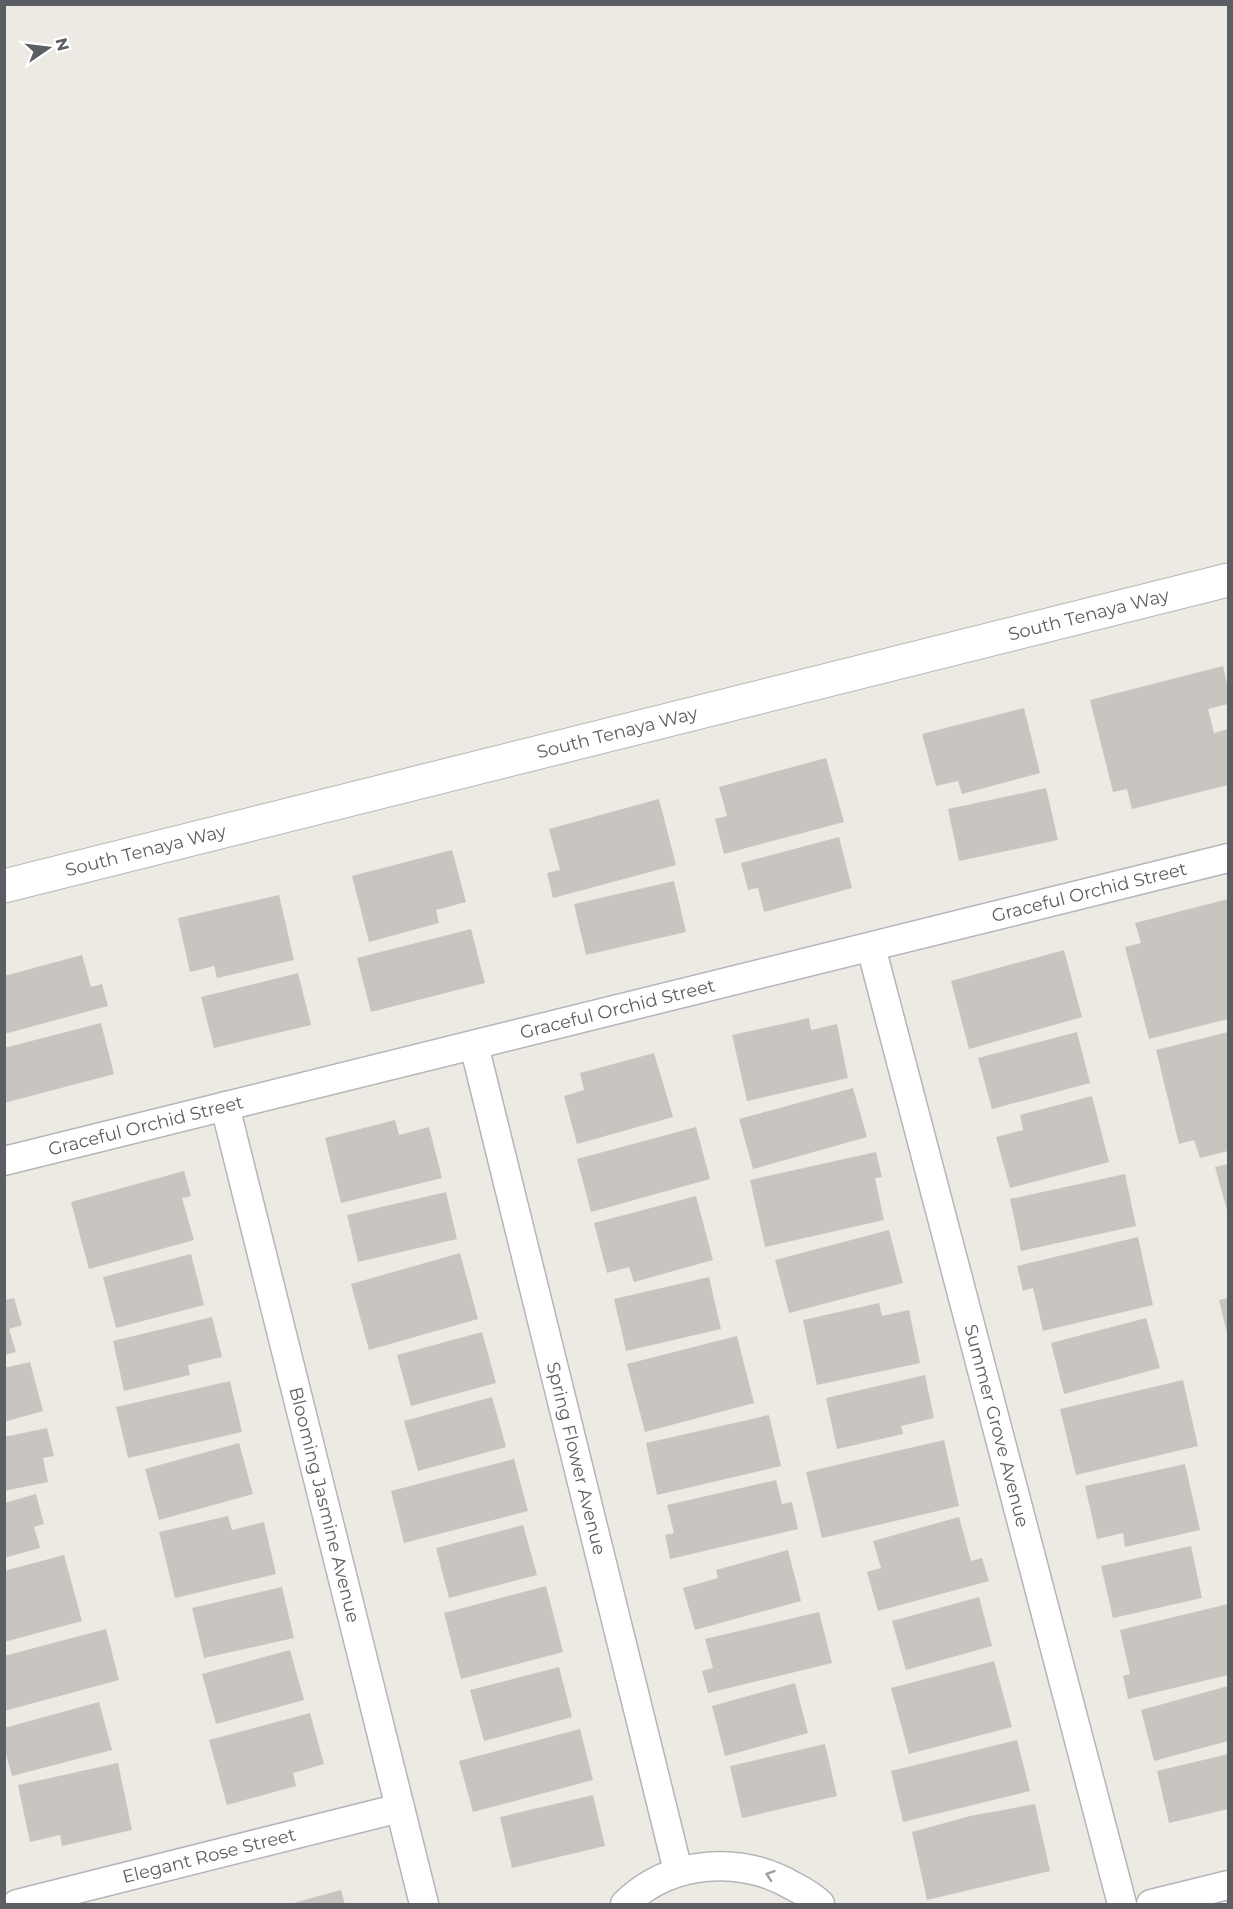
<svg xmlns="http://www.w3.org/2000/svg" width="1233" height="1909" font-family="Montserrat,sans-serif">
	<style>
		.building { fill: #c8c5c0 }
		.lines { fill: none; stroke-linecap: round; stroke-linejoin: round }
		.street-casing { stroke: #b3b6b9; stroke-width: 31 }
		.secondary-casing { stroke: #b2b6ba; stroke-width: 35 }
		.street { stroke: #fff; stroke-width: 28 }
		.secondary { stroke: #fff; stroke-width: 33 }
		.oneway { stroke: #9d9fa1 }
		.labels { text-anchor: middle; dominant-baseline: central; stroke-width: 5; stroke-linejoin: round; paint-order: stroke }
		.street-label { font-size: 18px; fill: #5b5f63; stroke: #fff }
	</style>
	<rect width="100%" height="100%" fill="#edeae3"/>
	<!-- building -->
	<path class="building" d="M1223,666L1228,688V704L1208,709L1214,733L1228,729V785L1132,809L1127,789L1113,792L1090,700Z
		M1024,708L1040,773L962,794L958,781L936,786L922,734Z
		M826,758L844,822L724,854L715,819L727,816L719,787Z
		M1046,788L1058,840L959,861L948,809Z
		M659,799L676,865L553,898L547,873L560,870L549,829Z
		M839,837L852,888L764,912L758,888L748,890L741,863Z
		M452,850L466,902L436,910L439,923L369,942L352,876Z
		M674,881L686,932L586,955L574,904Z
		M279,895L294,960L217,978L214,966L190,972L178,918Z
		M1228,899V1019L1149,1039L1125,947L1141,943L1135,923Z
		M471,929L485,983L371,1012L357,958Z
		M1064,950L1082,1017L969,1049L951,981Z
		M82,955L91,987L102,984L108,1006L4,1034V976Z
		M298,973L311,1025L214,1048L201,997Z
		M809,1018L811,1030L837,1024L848,1078L747,1101L732,1035Z
		M101,1023L114,1074L4,1103V1048Z
		M1077,1032L1090,1083L992,1109L978,1058Z
		M1228,1032V1151L1200,1158L1194,1140L1179,1144L1156,1050Z
		M654,1053L673,1117L577,1144L564,1096L584,1090L580,1073Z
		M853,1088L867,1137L753,1169L739,1119Z
		M1092,1096L1109,1162L1010,1188L996,1137L1023,1130L1020,1115Z
		M395,1120L399,1135L429,1127L442,1178L341,1203L325,1138Z
		M696,1127L710,1179L591,1212L577,1159Z
		M876,1152L882,1177L875,1178L884,1220L765,1247L750,1180Z
		M1228,1164V1214L1215,1167Z
		M184,1171L191,1196L182,1198L194,1240L89,1269L71,1202Z
		M1125,1174L1136,1226L1021,1251L1010,1199Z
		M446,1192L457,1239L358,1262L347,1215Z
		M696,1196L713,1260L634,1282L629,1267L607,1273L594,1223Z
		M889,1230L903,1283L789,1313L775,1260Z
		M1138,1237L1153,1305L1043,1331L1033,1288L1023,1291L1017,1266Z
		M460,1253L478,1319L369,1350L351,1284Z
		M191,1254L204,1305L116,1328L103,1277Z
		M709,1277L721,1329L626,1351L614,1299Z
		M14,1298L22,1325L9,1329L16,1352L4,1355V1300Z
		M1228,1298V1337L1219,1300Z
		M879,1303L882,1316L909,1310L920,1363L817,1385L803,1320Z
		M212,1317L222,1357L188,1365L190,1375L124,1391L113,1341Z
		M1146,1318L1160,1368L1064,1394L1051,1343Z
		M482,1332L496,1383L411,1406L397,1355Z
		M737,1336L754,1403L645,1432L627,1364Z
		M30,1362L43,1411L4,1422V1368Z
		M925,1375L934,1418L901,1426L903,1434L837,1449L826,1398Z
		M1183,1380L1198,1446L1076,1475L1060,1409Z
		M230,1381L242,1432L128,1458L116,1407Z
		M492,1397L506,1447L418,1471L404,1421Z
		M769,1415L781,1466L657,1495L646,1443Z
		M47,1428L54,1456L43,1458L48,1482L4,1491V1437Z
		M944,1440L959,1506L822,1538L806,1472Z
		M239,1443L253,1494L159,1520L145,1469Z
		M514,1459L528,1511L404,1543L391,1491Z
		M1185,1464L1200,1530L1125,1547L1123,1533L1097,1539L1085,1486Z
		M776,1480L782,1504L792,1502L798,1529L670,1559L665,1535L674,1533L667,1505Z
		M36,1494L44,1524L34,1527L40,1548L4,1558V1503Z
		M228,1516L232,1530L264,1522L276,1574L175,1598L159,1532Z
		M959,1517L971,1561L982,1558L989,1581L878,1611L867,1572L881,1568L873,1541Z
		M523,1525L537,1575L449,1598L436,1548Z
		M1191,1546L1202,1598L1113,1618L1101,1566Z
		M788,1550L801,1601L695,1630L683,1588L718,1578L716,1570Z
		M64,1555L82,1621L4,1642V1571Z
		M546,1586L563,1652L461,1679L444,1613Z
		M282,1587L294,1638L204,1658L192,1608Z
		M979,1597L992,1646L906,1670L892,1621Z
		M1228,1604V1675L1128,1699L1123,1676L1130,1674L1120,1630Z
		M819,1612L832,1663L708,1693L702,1671L713,1668L705,1639Z
		M106,1629L119,1680L4,1711V1656Z
		M290,1650L304,1700L216,1724L202,1674Z
		M994,1661L1012,1727L909,1754L891,1688Z
		M559,1667L572,1717L484,1741L470,1690Z
		M795,1683L808,1733L725,1756L712,1706Z
		M1228,1686V1741L1154,1761L1141,1710Z
		M99,1702L112,1750L12,1776L4,1747V1728Z
		M310,1713L324,1764L293,1773L296,1786L227,1805L209,1740Z
		M580,1729L593,1780L473,1812L459,1761Z
		M1017,1740L1030,1791L903,1822L891,1771Z
		M825,1744L837,1796L742,1818L730,1766Z
		M1228,1754V1809L1169,1823L1157,1771Z
		M118,1763L132,1830L62,1846L60,1835L30,1842L18,1785Z
		M593,1795L605,1846L512,1868L500,1817Z
		M1035,1804L1050,1871L927,1900L912,1832L970,1816Z
		M341,1890L345,1904H290Z"/>
	<g class="lines">
		<!-- street casing -->
		<g class="street-casing">
			<g id="street">
				<path id="s1" d="M871,947L1122,1904"/>
				<path id="s2" d="M474,1045L678,1871"/>
				<path id="s3" d="M225,1106L424,1904"/>
				<path id="s4" d="M4,1161L1228,858"/>
				<path id="s5" d="M17,1904L400,1808"/>
				<path d="M625,1904C670,1860 740,1855 793,1886C803,1891 812,1896 820,1904"/>
				<path d="M1151,1904L1228,1885"/>
			</g>
		</g>
		<!-- secondary casing -->
		<g class="secondary-casing">
			<g id="secondary">
				<path id="s6" d="M4,886L1228,580"/>
			</g>
		</g>
		<!-- street -->
		<use href="#street" class="street"/>
		<!-- secondary -->
		<use href="#secondary" class="secondary"/>
	</g>
	<!-- one-way arrows -->
	<defs><path id="oneway-chevron" d="M-2-3.5L2.5 0L-2 3.5" fill="none" stroke-width="1.6" stroke-linecap="round" stroke-linejoin="round" transform="scale(1.5)"/></defs>
	<use class="oneway" href="#oneway-chevron" transform="translate(770 1875) rotate(-161)"/>
	<g class="labels">
		<!-- street labels -->
		<g class="street-label">
			<text stroke="none"><textPath href="#s6" startOffset="1118">South Tenaya Way</textPath></text>
			<text stroke="none"><textPath href="#s6" startOffset="632">South Tenaya Way</textPath></text>
			<text stroke="none"><textPath href="#s6" startOffset="146">South Tenaya Way</textPath></text>
			<text stroke="none"><textPath href="#s4" startOffset="1118">Graceful Orchid Street</textPath></text>
			<text stroke="none"><textPath href="#s4" startOffset="632">Graceful Orchid Street</textPath></text>
			<text stroke="none"><textPath href="#s4" startOffset="146">Graceful Orchid Street</textPath></text>
			<text stroke="none"><textPath href="#s1" startOffset="495">Summer Grove Avenue</textPath></text>
			<text stroke="none"><textPath href="#s2" startOffset="426">Spring Flower Avenue</textPath></text>
			<text stroke="none"><textPath href="#s3" startOffset="411">Blooming Jasmine Avenue</textPath></text>
			<text stroke="none"><textPath href="#s5" startOffset="198">Elegant Rose Street</textPath></text>
		</g>
	</g>
	<!-- border -->
	<rect width="1233" height="1909" fill="none" stroke="#5b5f63" stroke-width="12"/>
	<!-- north arrow -->
	<g transform="translate(48 48) rotate(76)" stroke="#ffffff" stroke-width="4.5" paint-order="stroke">
	<path d="M0-4.5L10 22L0 15L-10 22Z" fill="#5b5f63"/>
	<text y="-9" font-size="16" font-weight="bold" text-anchor="middle" fill="#5b5f63">N</text>
	</g>
</svg>
